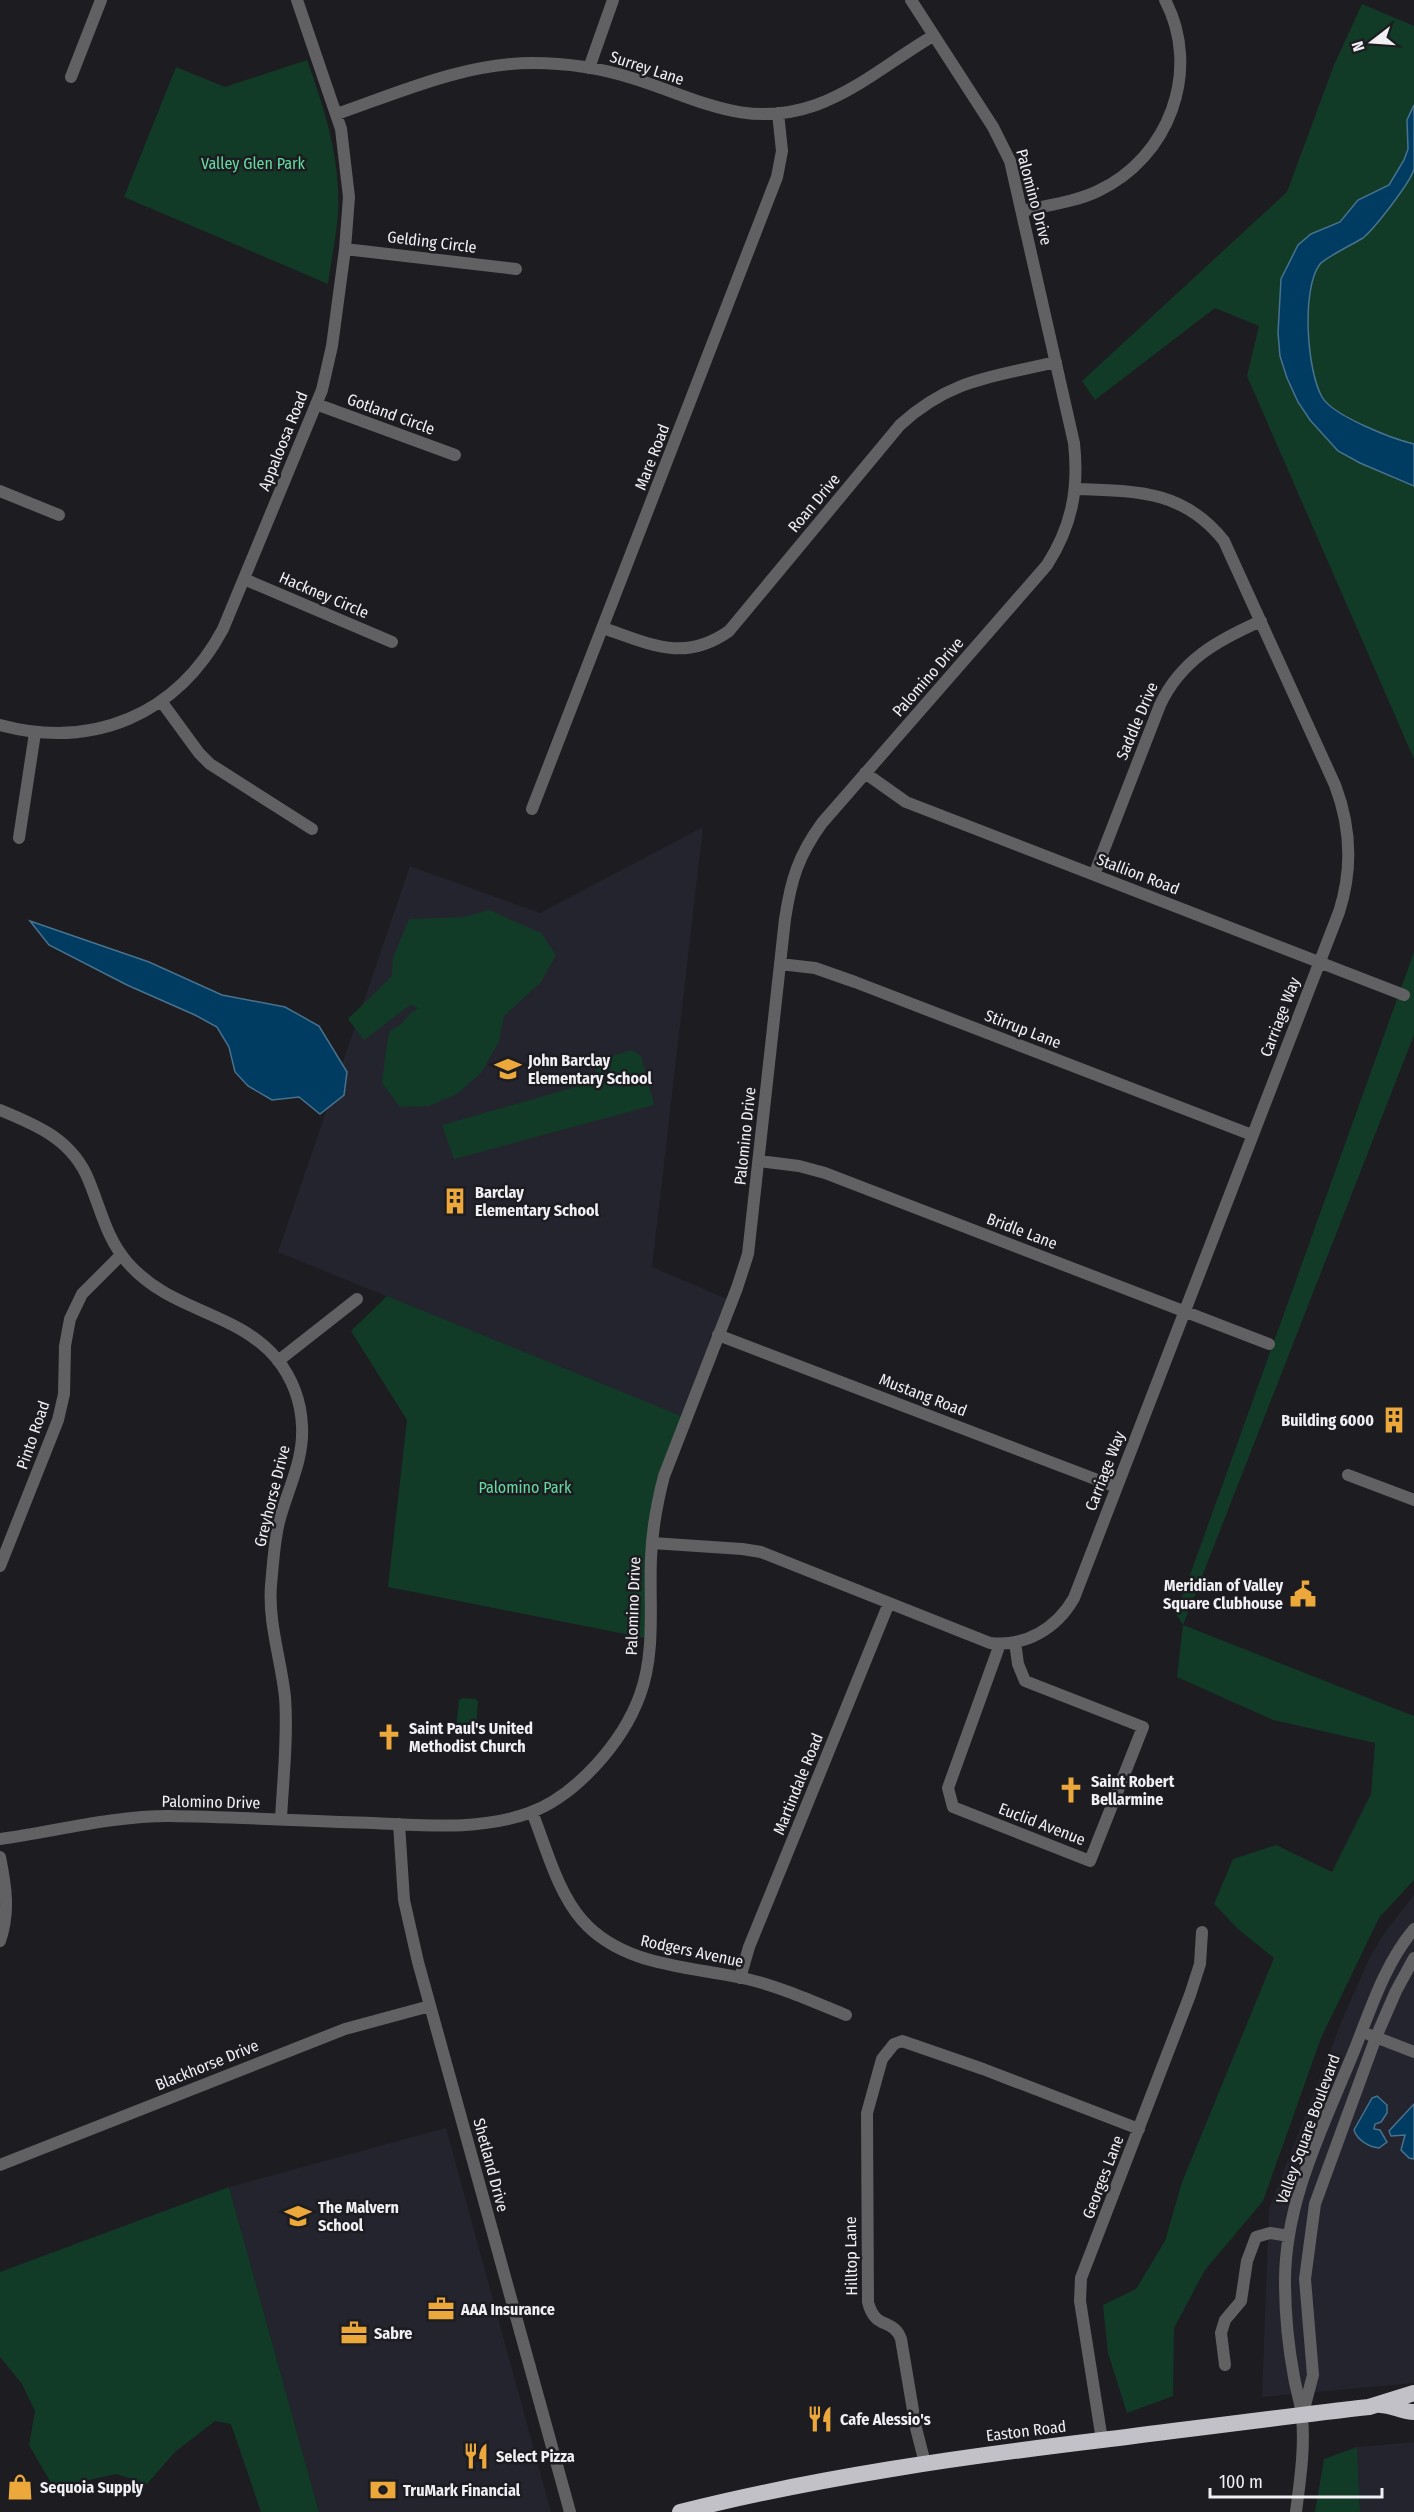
<svg xmlns="http://www.w3.org/2000/svg" width="1414" height="2512" font-family="'Fira Sans Condensed',sans-serif">
	<style>
		.built { fill: #24242f }
		.green { fill: #113b27 }
		.water { fill: #003c61; stroke: #48728d; stroke-width: 1.5 }
		.lines { fill: none; stroke-linecap: round; stroke-linejoin: round }
		.minor { stroke: #616163; stroke-width: 12 }
		.highway { stroke: #c2c1c7; stroke-width: 16 }
		.labels { text-anchor: middle; dominant-baseline: central; stroke-width: 5; stroke-linejoin: round; paint-order: stroke }
		.street-label { font-size: 16px; fill: #f0f0f4; stroke: #1c1c21 }
		.park-label { font-size: 16px; fill: #64dca1; stroke: #1c1c21 }
		.poi-label { font-size: 16px; font-weight: bold; fill: #f0f0f4; stroke: #1c1c21; text-anchor: start }
	</style>
	<rect width="100%" height="100%" fill="#1c1c21"/>
	<!-- built -->
	<path class="built" d="M703,827L652,1267L732,1301L686,1418L278,1252L410,866L540,913Z
		M1414,1895V2383L1262,2397L1269,2209L1344,2015L1369,1959L1383,1935Z
		M446,2128L551,2512H319L229,2187Z
		M1414,2442V2512H1360L1357,2447Z"/>
	<!-- green -->
	<path class="green" d="M1362,4L1414,26V759L1247,376L1259,326L1215,308L1095,400L1082,381L1287,192L1334,65Z
		M307,60C325,110 341,160 338,214C336,237 331,261 328,284L124,197L176,67L225,87Z
		M489,910L541,933L556,955L541,982L504,1016L499,1041L481,1073L457,1094L429,1106L400,1107L382,1083C383,1075 388,1033 390,1031C394,1027 399,1028 402,1023C408,1016 411,1012 419,1008L410,1005L364,1040L348,1019L392,976L393,958L409,919L465,917Z
		M1414,952V1035L1183,1625L1414,1716V1880L1379,1918L1321,2038L1263,2201L1205,2270L1174,2328L1173,2396L1127,2413L1108,2353L1103,2305L1136,2289L1165,2241L1182,2182L1274,1958L1238,1929L1214,1904L1233,1859L1276,1845L1332,1872L1371,1794L1375,1743L1273,1720L1177,1677L1183,1625L1176,1614Z
		M632,1050L641,1056L654,1105L454,1159L442,1125L600,1080L596,1070L606,1058Z
		M387,1296L686,1418L659,1496L650,1639L388,1587L407,1420L351,1331Z
		M462,1698L476,1699L478,1702L476,1729L456,1728L459,1700Z
		M229,2187L319,2512H261L231,2424L215,2421L175,2452L147,2484L116,2474L54,2488L29,2445L35,2411L22,2384L0,2357V2272Z
		M1357,2447L1360,2512H1315L1324,2459Z"/>
	<!-- water -->
	<path class="water" d="M1414,105C1414,122 1414,154 1414,169C1411,182 1374,229 1363,238C1353,244 1325,258 1320,264C1301,289 1307,371 1322,397C1333,416 1393,439 1414,444V486L1360,463L1338,451L1310,420L1298,402L1287,378L1280,356L1278,333L1281,279L1298,245L1311,234L1340,222L1358,200L1389,185L1404,160L1408,149L1407,120Z
		M30,921L149,962L222,995L285,1007L319,1026L347,1072L344,1095L320,1114L299,1097L272,1100L248,1086L235,1072L229,1047L217,1027L195,1015L127,985L49,945Z
		M1377,2096L1387,2105V2113L1381,2122L1375,2124L1374,2129L1380,2130L1387,2142L1379,2148C1369,2147 1357,2140 1354,2130L1372,2098Z
		M1414,2104V2159L1409,2158L1401,2150L1405,2135L1391,2136L1389,2131Z"/>
	<g class="lines">
		<!-- minor -->
		<path class="minor" d="M589,68L613,0
			M71,77L101,0
			M337,114C400,92 465,63 533,63C567,63 600,68 632,78C697,98 745,130 816,105C858,90 895,58 933,36
			M1023,211C1048,205 1075,202 1098,191C1169,158 1202,70 1165,0
			M345,249L516,269
			M316,404L455,455
			M0,491L59,515
			M244,579L392,642
			M603,628C650,644 684,663 729,631L900,425C950,379 992,377 1056,362
			M161,701L199,753L210,764L312,829
			M0,725C93,750 177,715 223,629L322,390L332,346L345,249L349,197L341,129L297,0
			M865,773L906,802L1404,995
			M532,809L777,177L782,151L778,113
			M19,838L35,733
			M1094,875L1160,705C1181,660 1218,640 1261,621
			M780,964L815,968L855,982L1252,1135
			M0,1110C37,1125 73,1140 89,1181C101,1210 106,1237 127,1262C171,1313 236,1310 277,1359C292,1378 301,1402 302,1426C304,1461 287,1490 279,1522C274,1543 273,1564 271,1585C268,1623 281,1659 285,1697C288,1737 283,1779 281,1819
			M759,1161L799,1166L825,1173L1269,1344
			M718,1335L1116,1487
			M278,1361L357,1299
			M1348,1475L1414,1500
			M652,1543L742,1549L761,1552L990,1643C1026,1647 1057,1628 1074,1598L1339,912C1353,869 1351,827 1335,785L1224,541C1184,490 1136,491 1076,489
			M0,1566L58,1420L64,1394L65,1346L70,1319L82,1294L121,1255
			M1000,1644L948,1788L953,1807L1090,1861L1143,1727L1025,1681L1018,1664L1015,1642
			M532,1812C546,1847 557,1891 582,1920C623,1967 690,1966 747,1979C781,1987 814,2002 846,2015
			M399,1824L404,1900L418,1962L570,2512
			M0,1839C56,1831 113,1816 169,1816C237,1817 305,1821 373,1823C424,1825 479,1831 529,1813C576,1796 623,1742 640,1695C656,1651 649,1603 651,1558C652,1530 657,1503 664,1476L737,1288L748,1254L785,919C791,880 798,856 822,823L1047,565C1072,526 1079,489 1074,443L1010,161L993,127L911,0
			M0,1857C6,1887 10,1912 0,1941
			M740,1978L749,1947L889,1603
			M1370,2035L1414,2052
			M0,2165L345,2029L430,2006
			M1225,2365L1221,2333L1225,2320L1241,2301L1247,2261L1256,2237L1270,2233L1289,2236
			M1303,2413L1313,2375L1305,2279L1315,2204L1376,2037L1396,1991L1414,1958
			M1102,2440L1080,2301L1081,2278L1190,1995L1200,1964L1202,1932
			M925,2463L916,2428L901,2339C893,2317 875,2331 868,2302L867,2113L882,2059L894,2044L902,2041L983,2069L1139,2129
			M1296,2512C1300,2480 1305,2449 1302,2417C1301,2403 1296,2390 1294,2377C1288,2345 1285,2313 1285,2281C1285,2200 1324,2125 1354,2051C1371,2009 1384,1965 1414,1929"/>
		<!-- highway -->
		<path class="highway" d="M1380,2405C1392,2405 1402,2412 1414,2412
			M680,2512C819,2477 960,2457 1102,2440C1191,2429 1280,2417 1369,2407L1414,2393"/>
	</g>
	<!-- icons -->
	<defs>
		<g id="school-bare" transform="scale(2.07)"><path d="M0-5L7-2L0 1L-7-2ZM-4 1L0 2.5L4 1V4Q0 6-4 4Z" fill="#eda83b" stroke="#1c1c21" stroke-width="2.5" paint-order="stroke"/></g>
		<g id="building-bare" transform="scale(2.07)"><path d="M-4-6H4V6H1V3H-1V6H-4ZM-2.5-4.3h1.7v1.8h-1.7ZM.8-4.3h1.7v1.8H.8ZM-2.5-1h1.7V.8h-1.7ZM.8-1h1.7V.8H.8Z" fill="#eda83b" stroke="#1c1c21" stroke-width="2.5" paint-order="stroke"/></g>
		<g id="civic-bare" transform="scale(2.07)"><path d="M-.6-6.5H3V-4.5H.6V-3L4-1V1h2V6H-6V1h2V-1L-.6-3ZM-1.2 2.5V6h2.4V2.5Z" fill="#eda83b" stroke="#1c1c21" stroke-width="2.5" paint-order="stroke"/></g>
		<g id="church-bare" transform="scale(2.07)"><path d="M-1.2-6h2.4v3.5h3.3v2.4h-3.3V6h-2.4V-.1h-3.3v-2.4h3.3Z" fill="#eda83b" stroke="#1c1c21" stroke-width="2.5" paint-order="stroke"/></g>
		<g id="office-bare" transform="scale(2.07)"><path d="M-6-3h4V-5.5h4V-3h4V5H-6ZM-1-4.5V-3h2v-1.5ZM-6 0V1H6V0Z" fill="#eda83b" stroke="#1c1c21" stroke-width="2.5" paint-order="stroke"/></g>
		<g id="restaurant-bare" transform="scale(2.07)"><path d="M-5-6h1v4h1v-4h1v4h1v-4h1v5L-1.5 .5V6h-2V.5L-5-1ZM5-6V6H3V1.5H1.5Q1.5-4 5-6Z" fill="#eda83b" stroke="#1c1c21" stroke-width="2.5" paint-order="stroke"/></g>
		<g id="shop-bare" transform="scale(2.07)"><path d="M-5-2.5h2.3a2.7 3.5 0 0 1 5.4 0H5L5.5 6h-11ZM-1.5-2.5h3a1.5 2.3 0 0 0-3 0Z" fill="#eda83b" stroke="#1c1c21" stroke-width="2.5" paint-order="stroke"/></g>
		<g id="bank-bare" transform="scale(2.07)"><path d="M-6-4H6V4H-6ZM0-2.3a2.3 2.3 0 1 0 0 4.6a2.3 2.3 0 1 0 0-4.6Z" fill="#eda83b" stroke="#1c1c21" stroke-width="2.5" paint-order="stroke"/></g>
	</defs>
	<g fill-rule="evenodd">
		<use href="#school-bare" x="508" y="1069"/>
		<use href="#building-bare" x="455" y="1201"/>
		<use href="#building-bare" x="1394" y="1420"/>
		<use href="#civic-bare" x="1303" y="1594"/>
		<use href="#church-bare" x="389" y="1737"/>
		<use href="#church-bare" x="1071" y="1790"/>
		<use href="#school-bare" x="298" y="2216"/>
		<use href="#office-bare" x="441" y="2309"/>
		<use href="#office-bare" x="354" y="2333"/>
		<use href="#restaurant-bare" x="820" y="2419"/>
		<use href="#restaurant-bare" x="476" y="2456"/>
		<use href="#shop-bare" x="20" y="2487"/>
		<use href="#bank-bare" x="383" y="2490"/>
	</g>
	<g class="labels">
		<!-- street labels -->
		<g class="street-label">
			<text transform="translate(647 68) rotate(18)">Surrey Lane</text>
			<text transform="translate(1034 197) rotate(75)">Palomino Drive</text>
			<text transform="translate(432 242) rotate(7)">Gelding Circle</text>
			<text transform="translate(391 414) rotate(20)">Gotland Circle</text>
			<text transform="translate(283 441) rotate(-68)">Appaloosa Road</text>
			<text transform="translate(652 457) rotate(-69)">Mare Road</text>
			<text transform="translate(814 503) rotate(-50)">Roan Drive</text>
			<text transform="translate(324 595) rotate(23)">Hackney Circle</text>
			<text transform="translate(928 677) rotate(-49)">Palomino Drive</text>
			<text transform="translate(1137 721) rotate(-67)">Saddle Drive</text>
			<text transform="translate(1138 874) rotate(21)">Stallion Road</text>
			<text transform="translate(1280 1017) rotate(-69)">Carriage Way</text>
			<text transform="translate(1023 1029) rotate(21)">Stirrup Lane</text>
			<text transform="translate(745 1136) rotate(-84)">Palomino Drive</text>
			<text transform="translate(1022 1231) rotate(21)">Bridle Lane</text>
			<text transform="translate(923 1395) rotate(21)">Mustang Road</text>
			<text transform="translate(33 1435) rotate(-71)">Pinto Road</text>
			<text transform="translate(1105 1471) rotate(-69)">Carriage Way</text>
			<text transform="translate(272 1496) rotate(-76)">Greyhorse Drive</text>
			<text transform="translate(633 1606) rotate(-88)">Palomino Drive</text>
			<text transform="translate(798 1784) rotate(-68)">Martindale Road</text>
			<text transform="translate(211 1802) rotate(1)">Palomino Drive</text>
			<text transform="translate(1042 1824) rotate(21)">Euclid Avenue</text>
			<text transform="translate(692 1951) rotate(12)">Rodgers Avenue</text>
			<text transform="translate(207 2065) rotate(-22)">Blackhorse Drive</text>
			<text transform="translate(1308 2129) rotate(-70)">Valley Square Boulevard</text>
			<text transform="translate(491 2165) rotate(75)">Shetland Drive</text>
			<text transform="translate(1103 2177) rotate(-69)">Georges Lane</text>
			<text transform="translate(851 2256) rotate(-91)">Hilltop Lane</text>
			<text transform="translate(1026 2431) rotate(-7)">Easton Road</text>
		</g>
		<!-- park labels -->
		<g class="park-label">
			<text x="253" y="163">Valley Glen Park</text>
			<text x="525" y="1487">Palomino Park</text>
		</g>
		<!-- poi labels -->
		<g class="poi-label">
			<text x="528" y="1060">John Barclay<tspan x="528" dy="18">Elementary School</tspan></text>
			<text x="475" y="1192">Barclay<tspan x="475" dy="18">Elementary School</tspan></text>
			<text x="1374" y="1420" text-anchor="end">Building 6000</text>
			<text x="1283" y="1585" text-anchor="end">Meridian of Valley<tspan x="1283" dy="18">Square Clubhouse</tspan></text>
			<text x="409" y="1728">Saint Paul's United<tspan x="409" dy="18">Methodist Church</tspan></text>
			<text x="1091" y="1781">Saint Robert<tspan x="1091" dy="18">Bellarmine</tspan></text>
			<text x="318" y="2207">The Malvern<tspan x="318" dy="18">School</tspan></text>
			<text x="461" y="2309">AAA Insurance</text>
			<text x="374" y="2333">Sabre</text>
			<text x="840" y="2419">Cafe Alessio's</text>
			<text x="496" y="2456">Select Pizza</text>
			<text x="40" y="2487">Sequoia Supply</text>
			<text x="403" y="2490">TruMark Financial</text>
		</g>
	</g>
	<!-- north arrow -->
	<g transform="translate(1372 42) rotate(253)" stroke="#1c1c21" stroke-width="4.5" paint-order="stroke">
	<path d="M0-4.5L10 22L0 15L-10 22Z" fill="#f0f0f4"/>
	<text y="-9" font-size="16" font-weight="bold" text-anchor="middle" fill="#f0f0f4">N</text>
	</g>
	<!-- scale -->
	<path d="M1210 2488v9h172v-9" fill="none" stroke="#f0f0f4" stroke-width="3"/>
	<text x="1219" y="2488" font-size="18" fill="#f0f0f4" stroke="#1c1c21" stroke-width="4.5" paint-order="stroke">100 m</text>
</svg>
